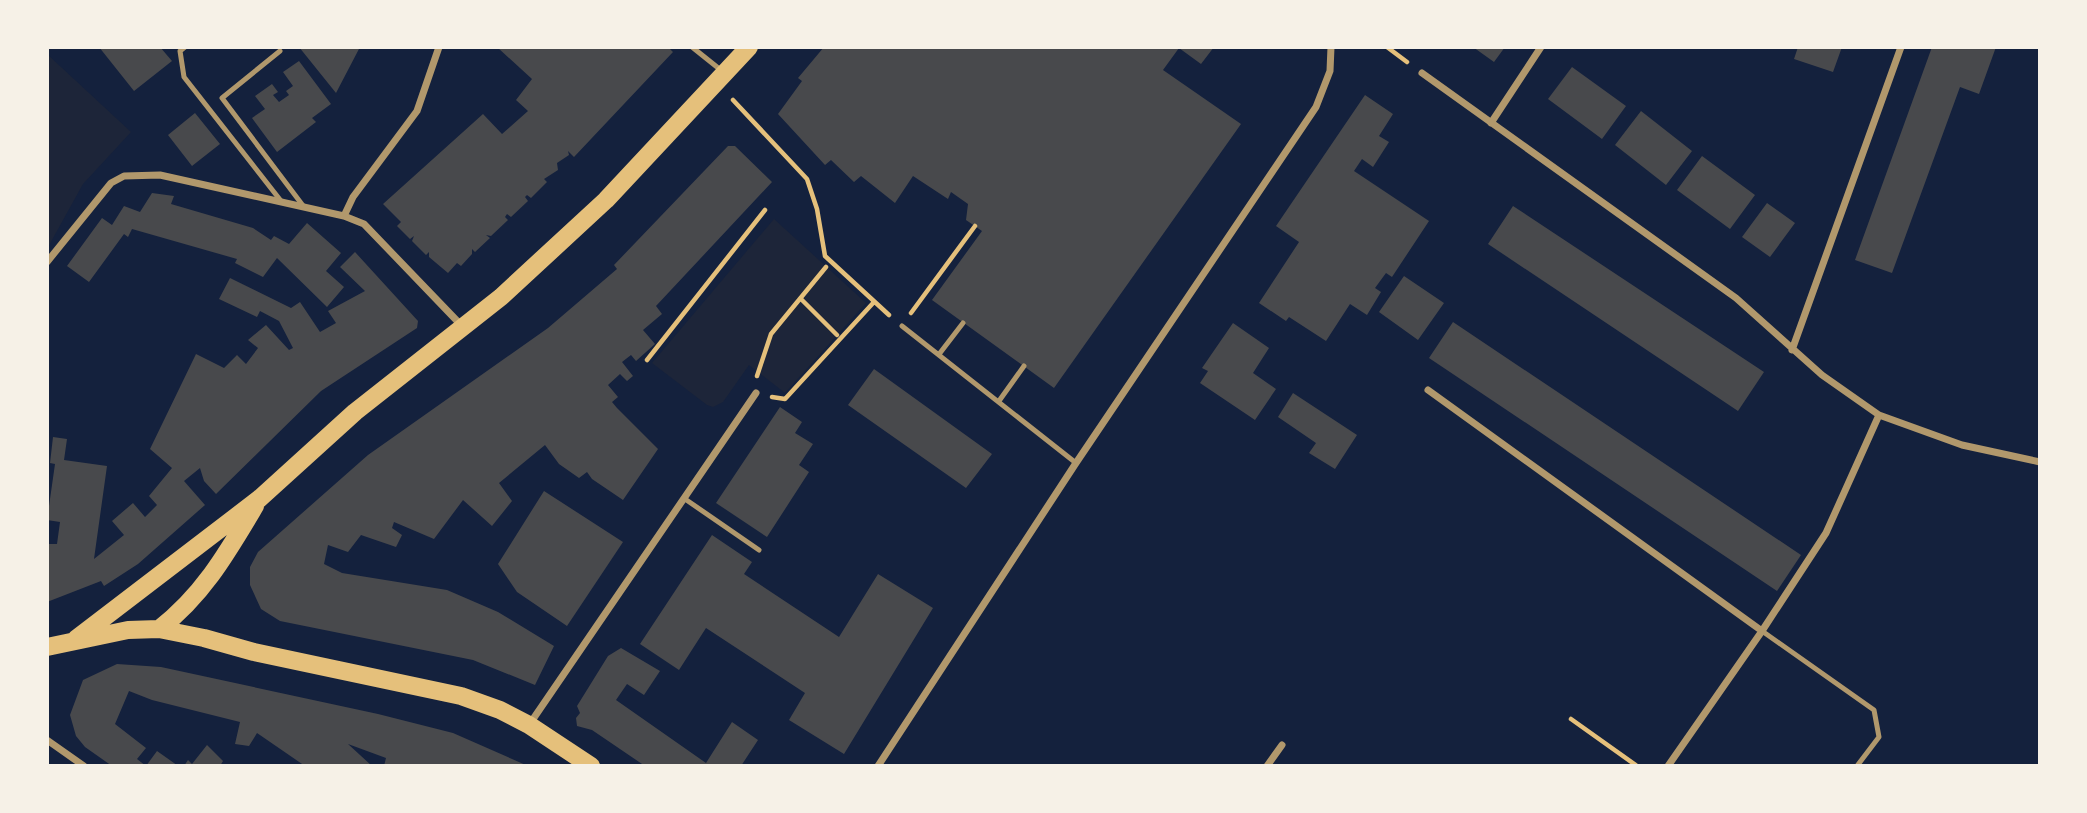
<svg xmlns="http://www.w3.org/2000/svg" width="2087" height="813" font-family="Karla,sans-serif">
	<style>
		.green { fill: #1d2539 }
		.building { fill: #48494c }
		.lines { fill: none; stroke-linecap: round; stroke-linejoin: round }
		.path { stroke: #e5c07b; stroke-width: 4.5 }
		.service { stroke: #b1986c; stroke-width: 5 }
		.minor { stroke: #b1986c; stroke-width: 7 }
		.primary { stroke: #e5c07b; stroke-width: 18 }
	</style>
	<rect width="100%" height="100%" fill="#14213d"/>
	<!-- green -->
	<path class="green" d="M47,54L131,132L83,184L47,249Z
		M774,219L866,303L785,393L749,365L723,402L713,407L707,405L652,363Z"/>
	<!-- building -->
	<path class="building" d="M99,47H160L172,61L134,91Z
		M299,47H360L336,93Z
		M497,47H668L673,52L574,157L568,151L569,155L557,163L558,170L544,179L547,182L531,198L527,195L525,197L528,201L511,217L507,214L505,217L508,220L491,236L486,235L490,238L475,252L472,249V254L461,266L457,263L448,273L429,257V252L426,255L412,241L414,236L410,239L397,226L401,222L383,204L483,114L502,134L528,111L516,100L532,79Z
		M824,47H1214L1201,64L1179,48L1163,70L1241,124L1054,388L932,300L982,231L966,220L968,204L951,192L948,199L913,176L895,203L861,176L854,182L831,160L825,165L778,114L802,81L798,78Z
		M1473,47H1505L1494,62Z
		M1798,47H1842L1833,72L1794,59Z
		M1932,47H1996L1979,94L1960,87L1892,273L1855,260Z
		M299,61L331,104L312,118L316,122L277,152L252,118L265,109L255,96L272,84L278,92L273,95L279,102L289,95L286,91L293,86L283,72Z
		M1572,67L1626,106L1602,139L1548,99Z
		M1365,95L1393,114L1379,136L1389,142L1373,167L1362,159L1354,171L1429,221L1392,277L1386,273L1375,288L1381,292L1367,315L1350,304L1326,341L1289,317L1286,321L1259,303L1299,242L1276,226Z
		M1641,111L1692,151L1666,185L1615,145Z
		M195,113L220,144L192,166L168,135Z
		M728,146H735L772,182L656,306L662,314L643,330L655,344L636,361L631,355L622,362L633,376L627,381L620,374L608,385L618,397L612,402L617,408L658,449L623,500L592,479L587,472L579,478L559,464L545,445L499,483L512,501L492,526L463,500L434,539L394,522L392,528L402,535L396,547L361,535L348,552L328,545L324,564L342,573L447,590L498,612L554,646L535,685L473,660L280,621L261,609L250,585V567L258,552L368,455L548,328L617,269L614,265Z
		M1702,156L1755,195L1730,229L1677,190Z
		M152,193L174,196L171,204L253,228L271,240L274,236L289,244L307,223L341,253L326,271L344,287L327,307L277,258L263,277L235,263L237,259L132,229L128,237L124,234L89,282L67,266L102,218L112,225L124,206L140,212Z
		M1767,203L1795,223L1770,257L1742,237Z
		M1513,206L1764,372L1738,411L1488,244Z
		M355,252L418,321L417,328L321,391L216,494L204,481L200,468L184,481L205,505L138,564L104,586L101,581L47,602V544H57L60,522L47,520L55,464L50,463L53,437L67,439L64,460L107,466L94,559L124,535L112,521L133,503L145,517L157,505L149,496L172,468L150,449L196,354L224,368L237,355L246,364L258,348L248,340L266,325L289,350L293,348L279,321L260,311L257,317L219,299L230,278L291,308L300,302L320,332L336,323L328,311L365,291L340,267Z
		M1404,276L1444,303L1418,340L1379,312Z
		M1453,322L1801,555L1777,591L1429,358Z
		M1233,323L1269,348L1253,373L1276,389L1255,420L1200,383L1208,371L1202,368Z
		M874,369L992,454L966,488L848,405Z
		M1293,393L1357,435L1335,469L1309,453L1316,443L1278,417Z
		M780,407L802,422L795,433L813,444L799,465L809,472L767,537L716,503Z
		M544,491L623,542L567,626L517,592L498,564Z
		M712,535L752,562L744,574L839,637L878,574L933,608L844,754L789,720L805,693L706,628L679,670L640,644Z
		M621,648L660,671L644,695L627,684L616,700L706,763L732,722L758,740L741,766H645L592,730L577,726L576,718L580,713L577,706L608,656Z
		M117,664L161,667L378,714L453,733L528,766H384L386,758L348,744L372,766H305L257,733L249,746L235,744L240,722L152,700L129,691L115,724L146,748L137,759L146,766H112L85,747L76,736L70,715L83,680Z
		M207,745L223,761L220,766H184L188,760L192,764Z
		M157,751L174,763L178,766H146Z"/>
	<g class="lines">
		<!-- path -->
		<path class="path" d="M1387,47L1407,62
			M733,100L807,179L817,209L825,256L889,315
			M801,299L837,335
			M911,313L975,226
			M647,360L765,210
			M757,376L771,334L826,267
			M772,397L785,399L874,302
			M1571,719L1637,766"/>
		<!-- service -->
		<path class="service" d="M185,47L180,51L184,77L281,201
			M692,47L722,71
			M280,51L222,98L304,207
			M902,326L1076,463
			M940,353L963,323
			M999,401L1024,366
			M685,499L759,550
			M1762,631L1874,710L1879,737L1857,766"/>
		<!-- minor -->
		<path class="minor" d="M1422,73L1736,298L1822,375L1879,415L1962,445L2040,462
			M1491,123L1541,47
			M344,216L353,197L417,111L439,47
			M47,262L111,183L124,176L160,175L344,216L364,224L461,325
			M1792,350L1901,47
			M1428,390L1762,631
			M529,725L756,393
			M47,740L84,766
			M878,766L1076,463L1316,107L1330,71L1331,47
			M1267,766L1282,745
			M1668,766L1762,631L1826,533L1879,415"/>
		<!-- primary -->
		<path class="primary" d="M159,629C203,595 227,553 255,506
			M76,639L259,499L355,412L501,297L606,200L749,47
			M47,647L128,630L159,629L204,638L254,652L461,696L500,710L529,725L591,766"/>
	</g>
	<!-- border -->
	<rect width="2087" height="813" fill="none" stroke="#f6f1e7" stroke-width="98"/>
</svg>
